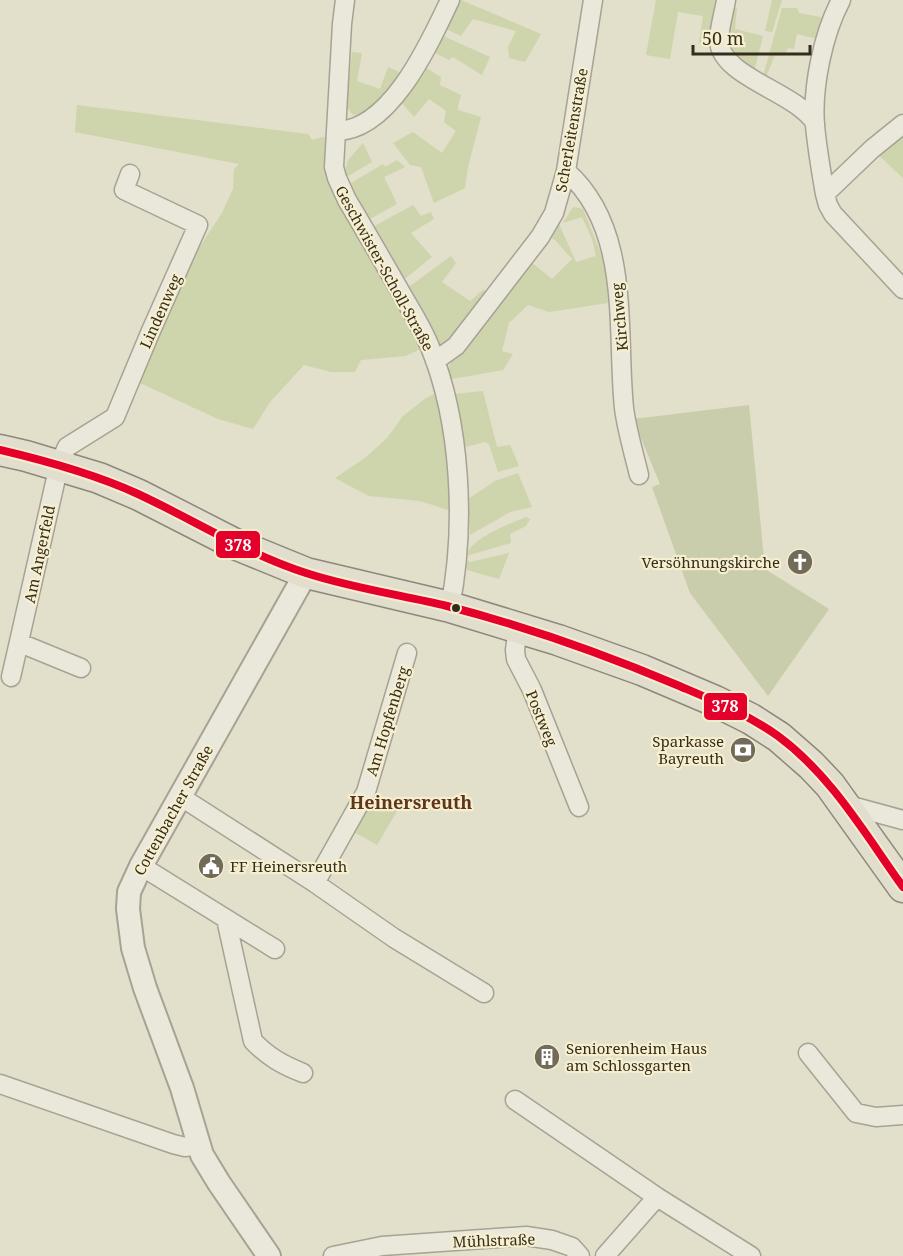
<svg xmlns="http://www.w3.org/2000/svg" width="903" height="1256" font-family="'Noto Serif',serif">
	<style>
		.green { fill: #ced4ac }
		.cemetery { fill: #c9cdac }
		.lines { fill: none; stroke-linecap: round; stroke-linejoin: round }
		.minor-casing { stroke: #a7a294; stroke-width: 21 }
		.tertiary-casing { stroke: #a7a294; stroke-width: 26 }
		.primary-casing { stroke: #8c887a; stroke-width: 33 }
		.minor { stroke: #eae8db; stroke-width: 18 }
		.tertiary { stroke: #eae8db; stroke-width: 22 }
		.primary { stroke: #e2decd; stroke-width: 30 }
		.bus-1-casing { stroke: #f5efcf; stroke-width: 12 }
		.bus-1 { stroke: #e4002b; stroke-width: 8 }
		.bus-dot { fill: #352c1c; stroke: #f5efcf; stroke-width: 2 }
		.labels { text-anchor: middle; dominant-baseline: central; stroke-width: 4.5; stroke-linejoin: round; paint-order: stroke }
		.street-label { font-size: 15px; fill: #352c1c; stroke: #f5efcf }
		.poi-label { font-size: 15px; fill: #352c1c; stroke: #f5efcf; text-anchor: end }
		.quarter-label { font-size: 18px; font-weight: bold; fill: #61341c; stroke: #f5efcf }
		.line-badge { stroke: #f5efcf; stroke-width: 2 }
		.badge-label { font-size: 16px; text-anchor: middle; font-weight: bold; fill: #fff }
	</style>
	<rect width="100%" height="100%" fill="#e2dfca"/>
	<!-- green -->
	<path class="green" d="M455,0H461L541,34L525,62L509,58L508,47L516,31L473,19L461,36L444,28Z
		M656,0H715L708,42L699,43L703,16L678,12L670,59L646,55Z
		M772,0H782L772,32L765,31Z
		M730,6L737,8L735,29L763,36L754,72L727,49Z
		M782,8H797L799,13L826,18L817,39L797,34L794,49L788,48L784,56L775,55L766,77L763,76Z
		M441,35L490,57L482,75L453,57L449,60L433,52Z
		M352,52L362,53L357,81L380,89L388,67L401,73L378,106L356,116L352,114L346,106Z
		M425,67L441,77L440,85L461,95L458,106V110L481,117L468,167L465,188L434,203L421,167L410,165L393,143L413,132L442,153L456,131L444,122L446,111L429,99L414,117L401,102Z
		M77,105L308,134L312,140L323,137L332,139L331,158L421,349L405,356L361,360L355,372H331L304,365L270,402L253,429L218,419L140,383L141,371L195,254L222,213L233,189L234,169L239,164L75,132Z
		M903,124V178L872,149Z
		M363,143L372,162L343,179L348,160Z
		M397,160L405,167L384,177L397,204L368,220L348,185L383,164L385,167Z
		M413,205L421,216L431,212L434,219L411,233L432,257L401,282L371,228Z
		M573,207L583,209L606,266L608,303L549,312L528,305L509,323L502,351L513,354L503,370L446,380L450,364L531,262L552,279L572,259L555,240L550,237L559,224L576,262L596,256L592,239L582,217L563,223Z
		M451,256L456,263L442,282L470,301L483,290L488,292L454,336L436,348L406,289Z
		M440,391L450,457L451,511L420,501L369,496L335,478L365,458L387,438L403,416L426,398Z
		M483,391L497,447L510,445L519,466L498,472L489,444L485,442L462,448L454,394Z
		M518,473L532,507L510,512L470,535L468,499L495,481Z
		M526,517L530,519L526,526L510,534L511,543L466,556C472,537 508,525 526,517Z
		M509,553L499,579L467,570L465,560L470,562Z
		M373,798L397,811L377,845L354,832Z"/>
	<!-- cemetery -->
	<path class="cemetery" d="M749,405L765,569L829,609L768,696L690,593L652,487L660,484L633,419Z"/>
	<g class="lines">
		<!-- minor casing -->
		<g class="minor-casing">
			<path id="minor" d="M345,0L342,24L334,167L337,178L347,200C365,230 382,260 400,291C410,309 422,327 430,347C461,423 466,526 450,607
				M726,0C724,13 719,28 719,41C721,77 796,92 815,123
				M841,0C823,34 812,87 815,125C817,148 821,171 825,194L828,205L833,214L903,289
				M336,131C391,131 430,42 450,0
				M566,171C632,229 616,330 624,408C627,431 634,454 639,475
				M825,194L872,149L903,124
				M435,361L456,346L540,237L554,213L566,171L593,0
				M518,627L515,650L516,659L532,690L579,807
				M20,643L81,668
				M11,677L59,465L67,447L115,417L150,333L198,225L124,190L130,174
				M181,797L315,883L394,938L484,993
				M844,804L903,820
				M141,866L275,949
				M315,883L366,792L407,653
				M226,919L253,1041C268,1057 283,1065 303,1073
				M808,1053L856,1113L876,1117L903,1115
				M0,1084L173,1144L185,1147L200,1145
				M515,1100L657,1197L751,1256
				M333,1256L382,1246L526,1236L552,1240L572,1247L580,1256
				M605,1256L657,1197"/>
		</g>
		<!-- tertiary casing -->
		<g class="tertiary-casing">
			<path id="tertiary" d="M269,1256L219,1183L202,1155L182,1088L145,988L133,948L128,909L129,892L141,866L306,573"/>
		</g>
		<!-- primary casing -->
		<g class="primary-casing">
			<path id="primary" d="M0,450L26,456L99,478L139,495L235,544L306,573L450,607L558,640L642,670L715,701L751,719L779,737L811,765L830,785L903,887"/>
		</g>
		<!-- minor -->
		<use href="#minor" class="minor"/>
		<!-- tertiary -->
		<use href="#tertiary" class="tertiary"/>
		<!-- primary -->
		<use href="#primary" class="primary"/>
		<!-- bus-1 casing -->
		<g class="bus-1-casing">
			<path id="bus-1" d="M0,450C47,461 94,474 138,494C194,520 247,554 306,573C352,588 401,595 447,606C524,626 604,654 677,685C712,700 747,714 778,736C831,775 865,834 903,887"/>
		</g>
		<!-- bus-1 -->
		<use href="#bus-1" class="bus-1"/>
	</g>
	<!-- icons -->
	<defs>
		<g id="church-disc" transform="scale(1.35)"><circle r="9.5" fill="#726b59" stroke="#f5efcf"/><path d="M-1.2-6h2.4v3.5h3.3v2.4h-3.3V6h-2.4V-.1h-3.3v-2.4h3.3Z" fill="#fff"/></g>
		<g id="bank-disc" transform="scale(1.35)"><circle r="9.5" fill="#726b59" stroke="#f5efcf"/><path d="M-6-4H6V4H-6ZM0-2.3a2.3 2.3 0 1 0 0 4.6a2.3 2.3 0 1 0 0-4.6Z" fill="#fff"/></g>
		<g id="civic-disc" transform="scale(1.35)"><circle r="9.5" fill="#726b59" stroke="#f5efcf"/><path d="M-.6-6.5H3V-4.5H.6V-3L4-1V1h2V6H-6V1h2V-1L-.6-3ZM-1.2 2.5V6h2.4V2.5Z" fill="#fff"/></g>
		<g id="building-disc" transform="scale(1.35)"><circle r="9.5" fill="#726b59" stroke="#f5efcf"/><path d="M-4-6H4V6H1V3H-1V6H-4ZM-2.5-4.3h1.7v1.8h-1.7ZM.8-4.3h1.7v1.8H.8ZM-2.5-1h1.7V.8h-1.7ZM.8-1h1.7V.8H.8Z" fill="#fff"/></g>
	</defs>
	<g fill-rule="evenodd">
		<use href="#church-disc" x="800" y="562"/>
		<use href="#bank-disc" x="743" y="750"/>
		<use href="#civic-disc" x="211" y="866"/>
		<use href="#building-disc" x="547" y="1057"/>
	</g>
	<!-- markers -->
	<circle class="bus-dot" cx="456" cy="608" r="5"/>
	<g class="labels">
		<!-- street labels -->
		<g class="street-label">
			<text transform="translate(571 130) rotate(-80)">Scherleitenstraße</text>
			<text transform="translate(385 268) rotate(61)">Geschwister-Scholl-Straße</text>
			<text transform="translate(160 311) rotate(-66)">Lindenweg</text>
			<text transform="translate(619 317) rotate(-95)">Kirchweg</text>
			<text transform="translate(39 554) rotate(-78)">Am Angerfeld</text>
			<text transform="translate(542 718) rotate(68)">Postweg</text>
			<text transform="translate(387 721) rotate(-73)">Am Hopfenberg</text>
			<text transform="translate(173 810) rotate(-61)">Cottenbacher Straße</text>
			<text transform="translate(494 1240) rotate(-2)">Mühlstraße</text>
		</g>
		<!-- poi labels -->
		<g class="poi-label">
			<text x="780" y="562">Versöhnungskirche</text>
			<text x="724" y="741">Sparkasse<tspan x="724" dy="17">Bayreuth</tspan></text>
			<text x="230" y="866" text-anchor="start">FF Heinersreuth</text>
			<text x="566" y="1048" text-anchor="start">Seniorenheim Haus<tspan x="566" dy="17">am Schlossgarten</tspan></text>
		</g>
		<!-- quarter labels -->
		<g class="quarter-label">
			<text x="411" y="802">Heinersreuth</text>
		</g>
	</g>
	<g class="line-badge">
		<rect x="215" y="530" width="46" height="29" rx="6" fill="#e4002b"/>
		<rect x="703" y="692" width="45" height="29" rx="6" fill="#e4002b"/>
	</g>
	<g class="badge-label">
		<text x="238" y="551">378</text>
		<text x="725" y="712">378</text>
	</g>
	<!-- scale -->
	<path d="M693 45v9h117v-9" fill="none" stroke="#352c1c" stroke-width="3"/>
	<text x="702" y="45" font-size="18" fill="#352c1c" stroke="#f5efcf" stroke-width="4.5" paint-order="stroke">50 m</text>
</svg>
